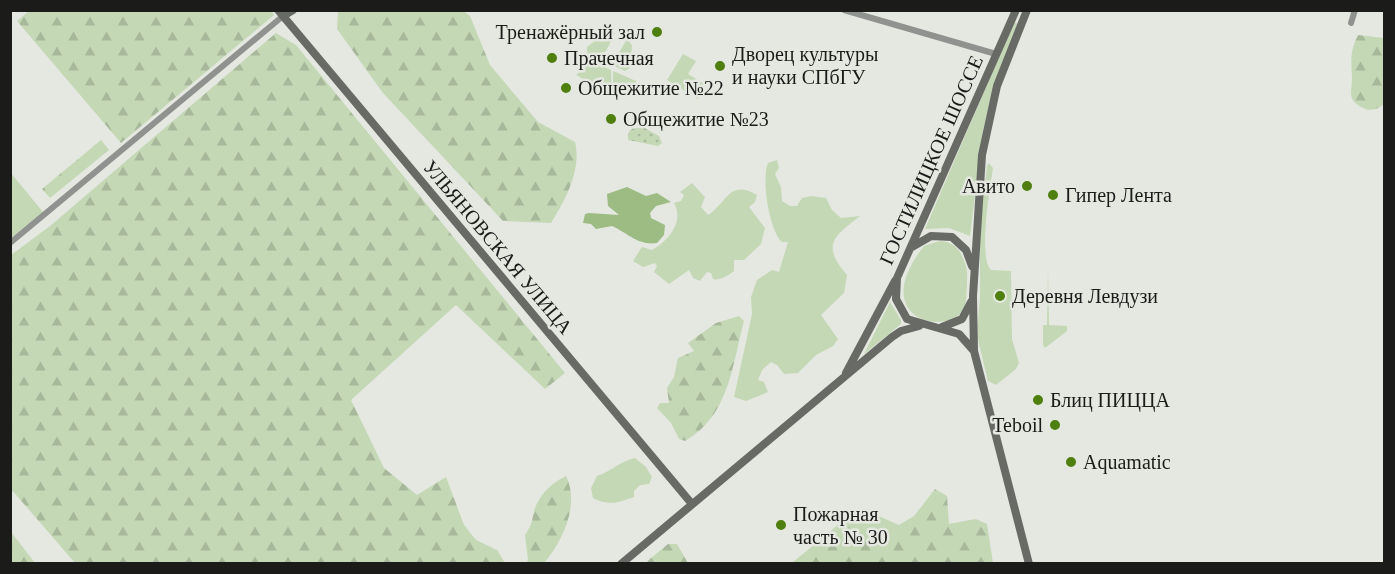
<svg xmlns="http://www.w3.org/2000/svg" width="1395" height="574" font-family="Georgia,serif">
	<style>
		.grass { fill: #c4d8b5 }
		.forest { fill: url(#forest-firs) }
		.park { fill: url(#park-dots) }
		.water { fill: #9dbc84 }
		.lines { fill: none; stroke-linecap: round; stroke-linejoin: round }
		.street { stroke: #90928f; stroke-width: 6 }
		.secondary { stroke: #686a66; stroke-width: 8 }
		.poi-dot { fill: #4e7f0f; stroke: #e4e8e1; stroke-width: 2 }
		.labels { text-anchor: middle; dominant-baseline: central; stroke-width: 5; stroke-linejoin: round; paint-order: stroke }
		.poi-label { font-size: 20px; fill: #1b1c1a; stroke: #e4e8e1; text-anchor: start }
		.street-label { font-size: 20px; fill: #1b1c1a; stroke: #e4e8e1 }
	</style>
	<defs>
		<pattern id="forest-firs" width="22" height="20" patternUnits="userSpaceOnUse" patternTransform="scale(1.5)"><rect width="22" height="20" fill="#c4d8b5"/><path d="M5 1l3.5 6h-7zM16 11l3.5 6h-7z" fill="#a8b99b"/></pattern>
		<pattern id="park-dots" width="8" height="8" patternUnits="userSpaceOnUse" patternTransform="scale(1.5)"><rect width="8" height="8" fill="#c4d8b5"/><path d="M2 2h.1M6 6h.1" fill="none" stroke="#a8b99b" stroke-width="1.8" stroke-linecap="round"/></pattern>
	</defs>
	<rect width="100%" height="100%" fill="#e4e8e1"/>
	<!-- grass -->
	<path class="grass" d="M1014,22L1018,24L992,93L983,132L970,236L949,228L925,229Z
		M609,30L615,33L606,51L596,57L587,53V47Z
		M627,39L632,45L630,68L625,71L612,65Z
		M683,54L696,61L688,74L706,85L698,99L667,80Z
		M593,61L611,70L612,95L576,75Z
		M613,71L636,81L637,88L613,95Z
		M777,160L779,168L775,174L781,187L782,201L790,206H797L802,198L811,196L826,198L832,210L841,218L860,216C835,236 820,244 847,275L844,293L821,315L838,339L833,346L816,355L798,373L784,374L777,365L771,362L762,370L758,380L764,382L768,392L746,401L734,397L752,314L751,297L757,280L772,270L779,272L788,242H782C769,230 761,178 768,163Z
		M989,163L993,168C990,188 978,257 991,270L1011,271L1012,339L1019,363L1016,369L996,385L988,381L977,336L980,297V224L987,166Z
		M10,172L43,212L11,238H10Z
		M692,183L705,197L701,207L708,215C726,204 729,178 757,195L755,202L749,207L765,228L761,244L744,260H734V271C729,275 719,281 713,279L711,273L707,272L700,281L693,278L689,270L669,284L654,272L657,266L655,263L643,267L633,261L642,247L652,250C667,242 685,222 674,203L681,201L684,195L680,192Z
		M940,241C955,242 960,250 965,263C968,271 967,278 967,286C966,293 967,302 964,309C948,337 866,320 924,246Z
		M1048,269L1049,325L1067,326V331L1045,348L1043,345V325H1047Z
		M890,302L901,320V324L864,354Z
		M635,458L646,467L652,477L649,484L640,485L634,491V497C617,503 609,506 593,498L591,488L597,476C612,471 620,461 635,458Z"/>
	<!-- forest -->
	<path class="forest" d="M30,10H271L274,15L121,143L17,21Z
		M462,10L470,16L490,65L538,122L575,142C582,169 565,201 551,223L503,221L383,93L337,29L338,11Z
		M276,33L296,45L565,373L545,389L456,305L351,400L384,468L417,495L446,477L464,525L476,540L497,550L505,563H75L11,489V255L50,226Z
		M1358,35L1384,38V104C1378,109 1371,112 1363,108C1346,99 1352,93 1352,77C1351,60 1350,51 1358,35Z
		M101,140L109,150L50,198L42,189Z
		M739,316L744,321C732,366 729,416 685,441L679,439L671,423L657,408L660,403H669L667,388L674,377L678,358L694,351L688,343L716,323Z
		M566,476C580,504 563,541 544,563H526L528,560L525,535C534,522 531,521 535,508C540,494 553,482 566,476Z
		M935,489L947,496L949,524L976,519L987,524L993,563H792L839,524L844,509L865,510L899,525L914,516Z
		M11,532L35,563H11Z
		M668,544H677L688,563H645Z"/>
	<!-- park -->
	<path class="park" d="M643,127L659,136L662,143L658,146L628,140V134L631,129Z"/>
	<!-- water -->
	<path class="water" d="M627,187L646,196L657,193L671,202L656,206L650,213L651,218L665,225L664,235L657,243C638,246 628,233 612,226L596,229L591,224L583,223L585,214L589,213L619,215L608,206L607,194Z"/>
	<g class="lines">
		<!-- street -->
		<path class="street" d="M844,10L996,54
			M1351,23L1355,10
			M10,243L283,16"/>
		<!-- secondary -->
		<path class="secondary" d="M278,10L692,504
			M1027,10L997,86L982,155L973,296L974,351L1029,564
			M283,16L293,10
			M912,247L931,236L952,237L966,250L972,266
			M942,327L962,319L971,302
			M974,351L959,334L907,319L896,299L897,278L1016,10
			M846,373L895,281
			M621,564L892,337L901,331L919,326"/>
	</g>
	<!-- markers -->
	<g class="poi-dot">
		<circle cx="657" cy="32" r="6"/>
		<circle cx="552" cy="58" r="6"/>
		<circle cx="720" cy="66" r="6"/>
		<circle cx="566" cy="88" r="6"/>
		<circle cx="611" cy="119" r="6"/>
		<circle cx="1027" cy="186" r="6"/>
		<circle cx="1053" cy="195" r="6"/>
		<circle cx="1000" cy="296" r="6"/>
		<circle cx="1038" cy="400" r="6"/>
		<circle cx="1055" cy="425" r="6"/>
		<circle cx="1071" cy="462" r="6"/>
		<circle cx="781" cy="525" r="6"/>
	</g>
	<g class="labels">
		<!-- poi labels -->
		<g class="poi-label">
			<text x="645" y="32" text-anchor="end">Тренажёрный зал</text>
			<text x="732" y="54">Дворец культуры<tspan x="732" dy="23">и науки СПбГУ</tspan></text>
			<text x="564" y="58">Прачечная</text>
			<text x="578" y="88">Общежитие №22</text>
			<text x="623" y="119">Общежитие №23</text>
			<text x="1015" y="186" text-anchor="end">Авито</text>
			<text x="1065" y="195">Гипер Лента</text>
			<text x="1012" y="296">Деревня Левдузи</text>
			<text x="1050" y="400">Блиц ПИЦЦА</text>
			<text x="1043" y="425" text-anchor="end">Teboil</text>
			<text x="1083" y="462">Aquamatic</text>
			<text x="793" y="514">Пожарная<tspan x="793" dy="23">часть № 30</tspan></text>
		</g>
		<!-- street labels -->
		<g class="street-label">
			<text transform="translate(931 160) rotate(-66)">ГОСТИЛИЦКОЕ ШОССЕ</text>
			<text transform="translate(498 247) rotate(50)">УЛЬЯНОВСКАЯ УЛИЦА</text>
		</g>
	</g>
	<!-- border -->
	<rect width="1395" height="574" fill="none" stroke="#1b1c1a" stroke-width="24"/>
</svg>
